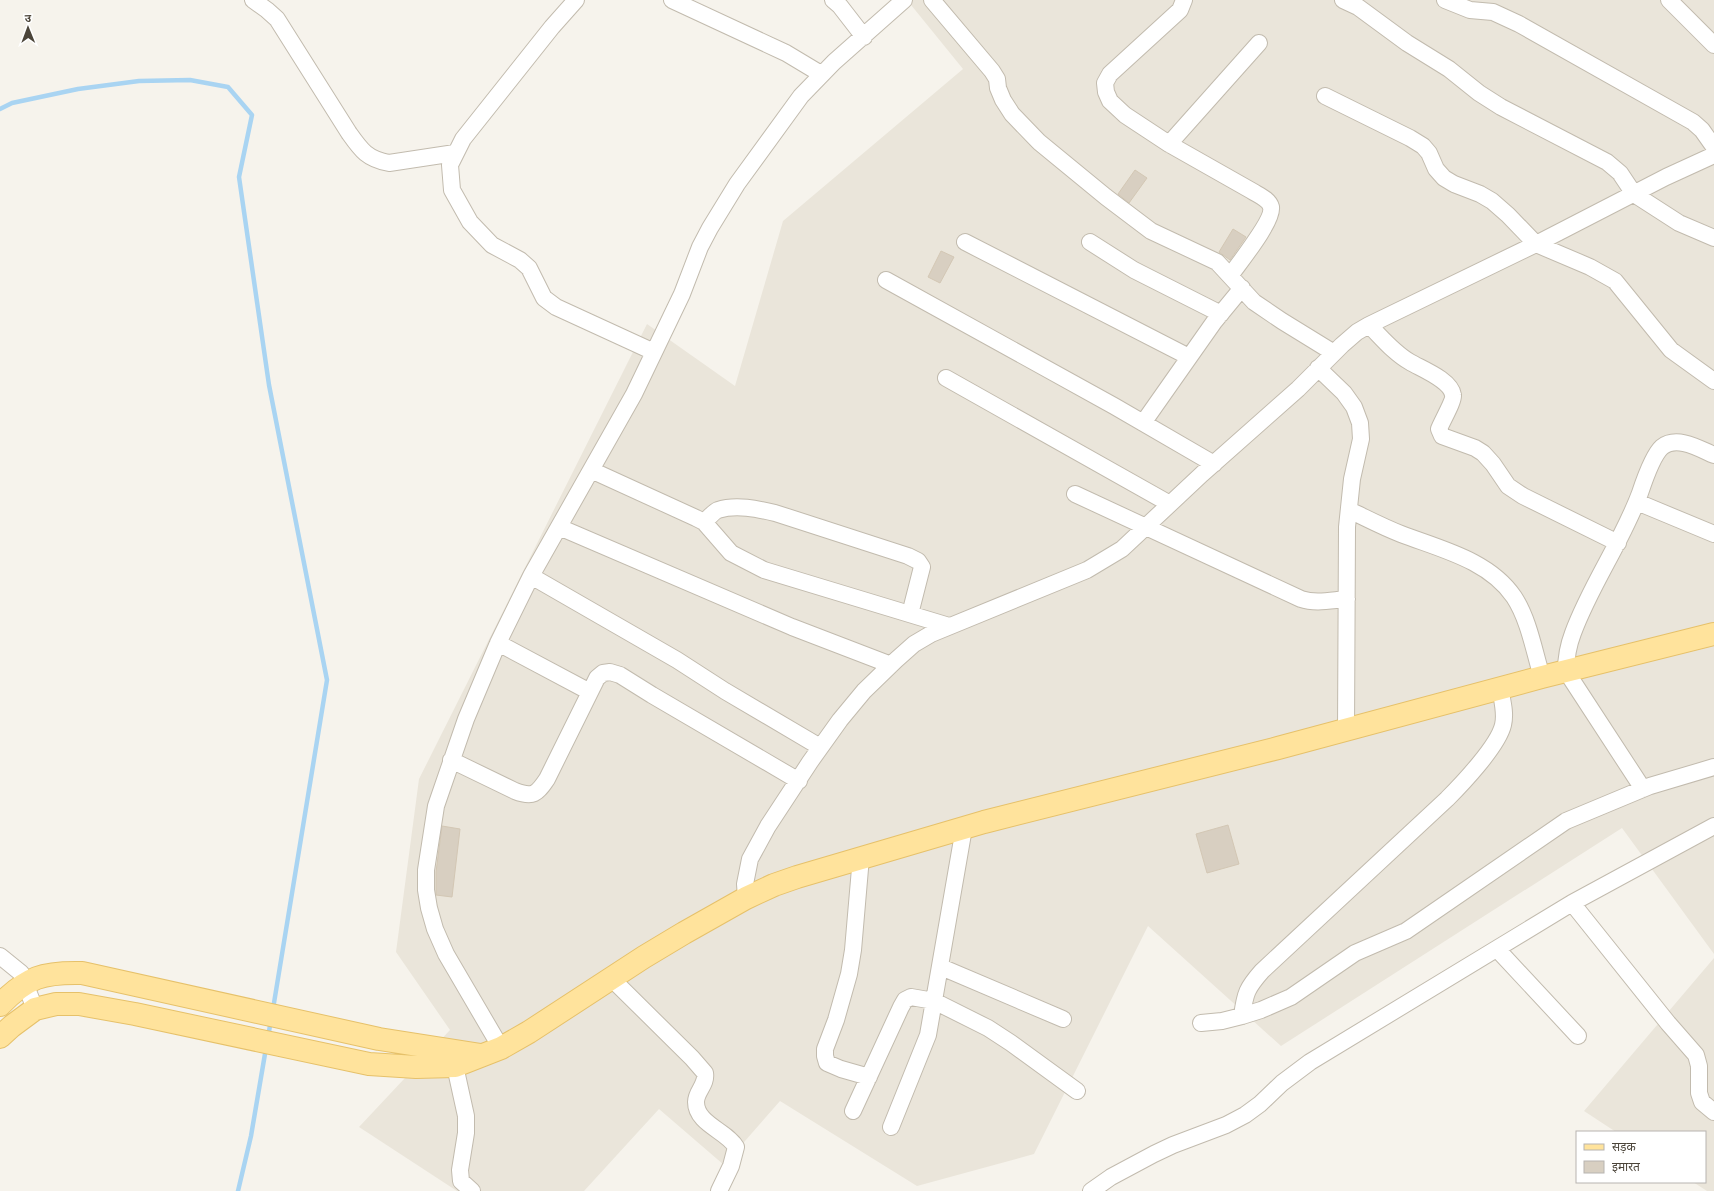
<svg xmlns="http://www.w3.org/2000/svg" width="1714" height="1191" font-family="Signika,'Noto Sans Devanagari',sans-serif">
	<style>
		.residential { fill: #eae5da }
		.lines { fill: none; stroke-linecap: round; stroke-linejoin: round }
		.stream { stroke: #a9d4f2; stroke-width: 4.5 }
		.building { fill: #d8cfc1; stroke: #d3c7b4 }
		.minor-casing { stroke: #c2bbae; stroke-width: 18 }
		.primary-casing { stroke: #e6c16a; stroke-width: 24 }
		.minor { stroke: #fff; stroke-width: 16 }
		.primary { stroke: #ffe39c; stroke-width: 22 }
	</style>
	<rect width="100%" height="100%" fill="#f6f3ec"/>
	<!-- residential -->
	<path class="residential" d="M907,0H1714V954L1622,828L1281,1046L1148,926L1034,1154L917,1186L780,1101L724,1165L659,1109L584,1191H457L359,1127L450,1030L396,952L419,779L647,324L735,386L783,221L963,69Z
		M1714,958V1191H1707L1693,1182H1705V1132H1616L1584,1111Z"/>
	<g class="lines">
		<!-- stream -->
		<path class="stream" d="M0,109L12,103L78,89L139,81L190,80L228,87L252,115L239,177L269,385L327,680L273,1009
			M268,1037L271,1020
			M238,1191L251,1136L266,1048"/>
	</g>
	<!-- building -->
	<path class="building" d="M1135,170L1147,178L1129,203L1118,194Z
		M1233,229L1246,237L1230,260L1219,252Z
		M941,251L954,257L940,283L928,277Z
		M1228,825L1239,864L1207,873L1196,834Z
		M442,826L460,829L452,897L436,895V872Z"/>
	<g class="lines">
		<!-- minor casing -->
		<g class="minor-casing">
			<path id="minor" d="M253,0L267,10L277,19L349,133C361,150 367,159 389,163L455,153
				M576,0L552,27L463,139L450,165L452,190L470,222L492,245L520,260L529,268L544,298L556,307L654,352
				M672,0L786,53L821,74
				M833,0L840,6L864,37
				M932,0L992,71L997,79L998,88L1003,100L1012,114L1039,142L1106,197L1151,231L1217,262L1254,302L1282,321L1334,353
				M1184,0L1180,10L1110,74L1105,83L1106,92L1110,101L1125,115L1169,144L1252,191C1258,195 1269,199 1271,207C1274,220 1239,263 1230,276
				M1343,0L1358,7L1407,43L1449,69L1479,93L1501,107L1607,162L1620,173L1634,194L1679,223L1714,238
				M1445,0L1470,10L1493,12L1519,24L1693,122L1702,130L1714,147
				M1669,0L1714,45
				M1325,96L1410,138L1423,146L1429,153L1436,169L1444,178L1454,184L1480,194L1492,201L1508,215L1536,244L1590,267L1615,281L1671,350L1714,381
				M1169,144L1259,43
				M965,242L1189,357
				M1090,242L1134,270L1221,314
				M886,280L1114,406L1214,464
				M1369,325C1382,338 1394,353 1410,362C1422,369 1451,380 1453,395C1454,401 1442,421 1439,429L1442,436L1475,448L1483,453L1493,464L1508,486L1523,496L1618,543
				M1318,368L1344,393L1354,407L1360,423L1361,439L1352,479L1347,527L1346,730
				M946,378L1170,504
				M1143,423L1214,322L1242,288
				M591,470L696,518L704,522L731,553L764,570L949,626
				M1075,494L1301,599C1316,604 1332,600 1347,599
				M1637,502L1714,534
				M1349,510C1366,518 1383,527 1401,534C1440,549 1489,560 1514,597C1529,620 1534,651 1542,677
				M704,522C708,519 713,512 718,510C736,504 758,509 775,513L908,556L918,561L922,567L910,614
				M559,527L792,627L891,665
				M531,576L677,660L725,691L820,747
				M498,643L590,692
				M451,760L515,791C533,798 537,794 547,779L597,678L603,673L610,672L620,675L652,695L799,781
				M1643,789L1566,671C1566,657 1568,646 1573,633C1591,584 1622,542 1640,493C1644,481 1653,455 1662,447C1677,435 1700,449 1714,455
				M861,857L853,950L849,974L836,1020L825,1049V1056L827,1063L841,1069L869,1077
				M746,898L745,884L750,859L768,826L810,762L840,720L864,691L896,660L914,644L931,634L1087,570L1122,549L1202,474L1298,389L1342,345L1357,332L1369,325L1536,244L1666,177L1714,155
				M1572,903L1668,1023L1696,1055L1699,1066V1093L1702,1102L1714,1112
				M1497,949L1578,1036
				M0,956L21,973L35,1009
				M941,967L1063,1019
				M611,978L692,1058L705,1073C707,1085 696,1091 696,1102C696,1124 727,1131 736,1147L731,1166L719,1191
				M1242,1016C1245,993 1247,988 1262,971L1447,799C1462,784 1498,746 1503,725C1506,713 1502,700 1500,688
				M1201,1023L1222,1021L1242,1016L1261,1010L1291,997L1355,953L1406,931L1566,821L1650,786L1714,767
				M501,1048L446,954L435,929L429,908L426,890V870L436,806L466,719L498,643L531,576L634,394L682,294L700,247L710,228L737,184L801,96L834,62L904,0
				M455,1066L466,1116V1133L460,1170L461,1181L472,1191
				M853,1111L901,1007L905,1000L911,997L934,1001L988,1028L1011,1043L1077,1091
				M891,1127L928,1035L964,828
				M1091,1191L1111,1177L1154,1154L1173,1145L1226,1125L1245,1115L1260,1104L1282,1083L1310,1062L1572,903L1714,826"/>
		</g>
		<!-- primary casing -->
		<g class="primary-casing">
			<path id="primary" d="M0,1005C27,977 43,972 82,973L379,1039L481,1055
				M0,1037L12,1026L35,1009L56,1004H79L135,1014L369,1064L416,1067L455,1066L501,1048L529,1032L644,957L684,933L746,898L774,885L797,877L984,822L1278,748L1542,677L1714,634"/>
		</g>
		<!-- minor -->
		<use href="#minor" class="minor"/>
		<!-- primary -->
		<use href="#primary" class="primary"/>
	</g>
	<!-- legend -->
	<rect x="1576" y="1131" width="130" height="52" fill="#ffffff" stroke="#b7b4b0"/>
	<rect x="1584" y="1144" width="20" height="6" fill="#ffe39c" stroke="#b7b4b0"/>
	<text x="1612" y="1151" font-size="12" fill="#4b4439">सड़क</text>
	<rect x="1584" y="1161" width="20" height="12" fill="#d8cfc1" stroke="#b7b4b0"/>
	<text x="1612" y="1171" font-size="12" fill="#4b4439">इमारत</text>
	<!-- north arrow -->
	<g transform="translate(28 28) rotate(359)" stroke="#ffffff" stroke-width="3" paint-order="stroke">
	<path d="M0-3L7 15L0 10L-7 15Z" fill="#4b4439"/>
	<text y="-6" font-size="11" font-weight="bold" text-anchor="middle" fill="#4b4439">उ</text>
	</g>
</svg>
